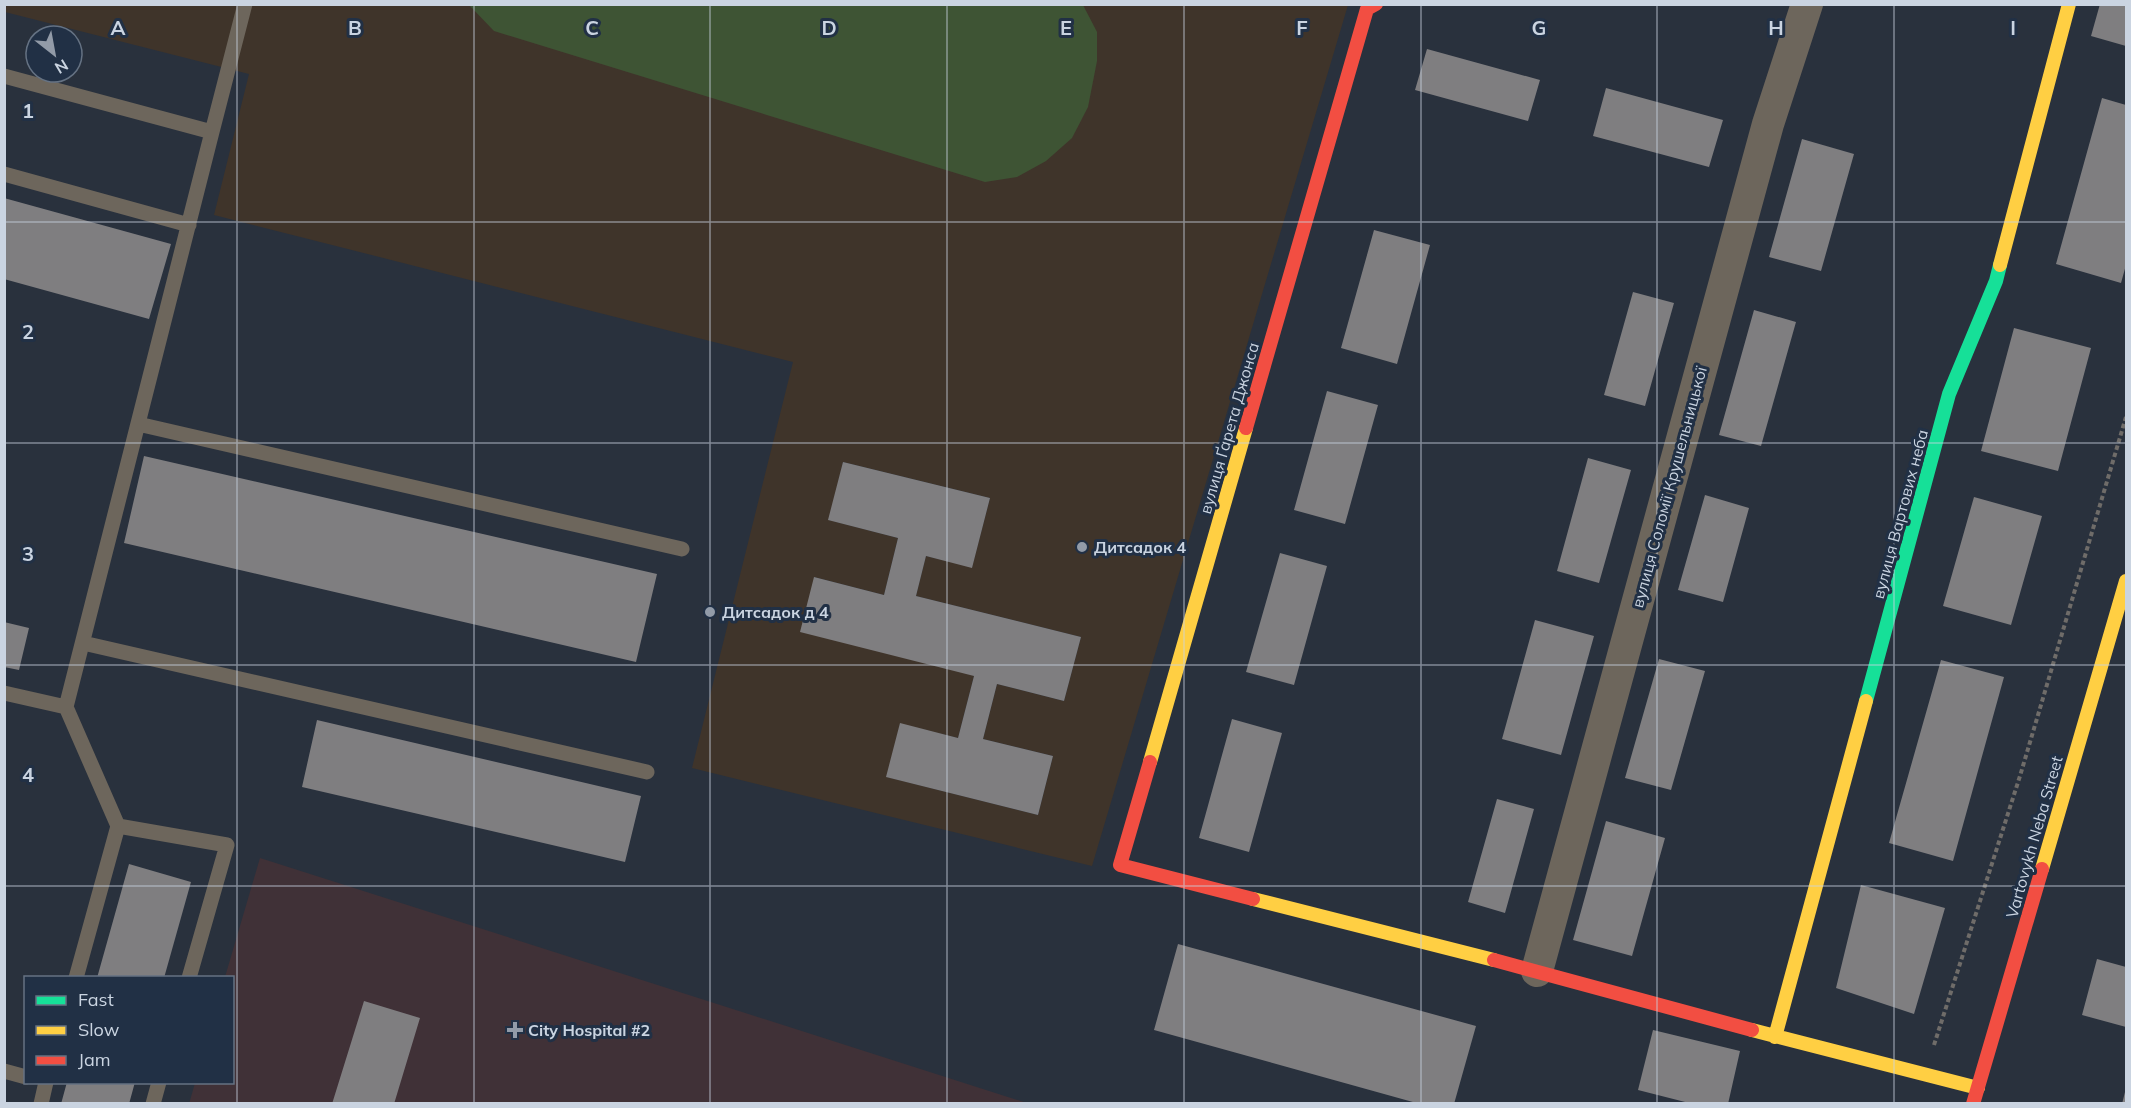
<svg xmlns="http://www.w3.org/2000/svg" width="2131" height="1108" font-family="Mulish,sans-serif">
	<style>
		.education { fill: #3f342a; fill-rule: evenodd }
		.medical { fill: #403137 }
		.grass { fill: #3e5434 }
		.building { fill: #7f7e80 }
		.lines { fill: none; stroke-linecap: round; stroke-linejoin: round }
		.path { stroke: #6f6c69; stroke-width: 4; stroke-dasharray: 4.5 3; stroke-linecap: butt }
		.lane { stroke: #6d665c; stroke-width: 15 }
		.street { stroke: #6d665c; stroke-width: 32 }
		.fast { stroke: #16e098; stroke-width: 14 }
		.slow { stroke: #ffcf43; stroke-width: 14 }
		.jam { stroke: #f24e42; stroke-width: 14 }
		.grid { fill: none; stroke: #cad4e1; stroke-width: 1.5; stroke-opacity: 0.55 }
		.poi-dot { fill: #929ba8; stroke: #213045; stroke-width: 2 }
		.labels { text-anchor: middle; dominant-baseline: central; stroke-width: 6; stroke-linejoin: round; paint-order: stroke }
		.street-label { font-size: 16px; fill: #cad4e1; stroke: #213045 }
		.poi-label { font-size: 16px; font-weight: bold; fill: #cad4e1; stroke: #213045; text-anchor: start }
		.grid-label { font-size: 20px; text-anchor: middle; font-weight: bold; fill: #cad4e1; stroke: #213045; stroke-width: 6; stroke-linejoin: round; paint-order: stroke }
	</style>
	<rect width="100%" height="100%" fill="#29313d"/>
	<!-- education -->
	<path class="education" d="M4,5H1348L1092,866L692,768L793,362L214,215L249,74L5,12ZM843,462L990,498L972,567L926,556L916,596L1081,637L1064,701L997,684L983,739L1053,756L1038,815L887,777L900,724L958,738L974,676L814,577L884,595L898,538L829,520Z"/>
	<!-- medical -->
	<path class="medical" d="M260,858L1027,1103L189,1104L195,1083L232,1082V978L225,977Z"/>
	<!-- grass -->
	<path class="grass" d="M469,5H1083L1097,32V61L1088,107L1072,138L1046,161L1017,177L985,182L494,31Z"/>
	<!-- building -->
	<path class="building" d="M2100,4H2126V46L2091,36Z
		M1427,49L1540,80L1528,121L1415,90Z
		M1606,88L1723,120L1709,167L1593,136Z
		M2102,98L2126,105V265L2121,283L2056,264Z
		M1802,139L1854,154L1821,271L1769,257Z
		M4,198L171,244L149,319L4,279Z
		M1374,230L1430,245L1397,364L1341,348Z
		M1633,292L1674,303L1645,406L1604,395Z
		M1754,310L1796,322L1761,446L1719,435Z
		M2014,328L2091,348L2058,471L1981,451Z
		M1327,391L1378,405L1345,524L1294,510Z
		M144,456L657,574L636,662L124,543Z
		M1588,458L1631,470L1599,583L1557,571Z
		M843,462L990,498L972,568L926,556L916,596L1081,637L1064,701L997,684L983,739L1053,756L1038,815L886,777L900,723L958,738L974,676L800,632L814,577L884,595L898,538L828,520Z
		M1705,495L1749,508L1723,602L1678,590Z
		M1974,497L2042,516L2011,625L1943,606Z
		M1280,553L1327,566L1294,685L1246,672Z
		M1535,620L1594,636L1561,755L1502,739Z
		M4,622L29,628L19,670L4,667Z
		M1659,659L1705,671L1671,790L1625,778Z
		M1941,660L2004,677L1953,861L1889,843Z
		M1232,719L1282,733L1249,852L1199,838Z
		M317,720L641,796L625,862L302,787Z
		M1497,799L1534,809L1505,913L1468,902Z
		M1606,821L1665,838L1632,956L1573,940Z
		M129,864L191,882L164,978H97Z
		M1861,885L1945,908L1914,1014L1836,988Z
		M1178,944L1476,1026L1454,1104H1420L1154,1030Z
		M2097,959L2126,967V1027L2082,1015Z
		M364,1001L420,1018L394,1104H332Z
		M1653,1030L1740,1051L1728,1104H1693L1638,1090Z
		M67,1082H135L129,1104H61Z
		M2126,1088V1104H2122Z"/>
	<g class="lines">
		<!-- path -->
		<path class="path" d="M1934,1045L2020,776L2126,417"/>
		<!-- lane -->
		<path class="lane" d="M4,76L212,132L66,707L4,693
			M212,132L245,4
			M4,174L189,225
			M138,424L682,549
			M83,643L647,772
			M66,707L118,826L76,978
			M118,826L227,845L189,978
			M4,1071L26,1077
			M41,1104L46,1082
			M153,1104L159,1082"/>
		<!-- street -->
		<path class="street" d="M1537,971L1768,124L1807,4"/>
		<!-- fast -->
		<path class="fast" d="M1866,701L1949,394L1996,281L2000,265"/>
		<!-- slow -->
		<path class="slow" d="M2000,265L2069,4
			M1150,762L1246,428
			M2042,869L2126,581
			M1253,899L1494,960
			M1752,1030L1978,1088
			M1775,1037L1866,701"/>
		<!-- jam -->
		<path class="jam" d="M1246,428L1367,9L1376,4
			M1150,762L1120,865L1253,899
			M1494,960L1752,1030
			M1973,1104L2042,869"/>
	</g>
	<!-- grid -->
	<path class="grid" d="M237,4V1104M474,4V1104M710,4V1104M947,4V1104M1184,4V1104M1421,4V1104M1657,4V1104M1894,4V1104M4,222H2126M4,443H2126M4,665H2126M4,886H2126"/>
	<!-- markers -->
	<g class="poi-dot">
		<circle cx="1082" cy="547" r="6"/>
		<circle cx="710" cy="612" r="6"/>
		<path d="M512 1021h6v6h6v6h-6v6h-6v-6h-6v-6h6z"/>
	</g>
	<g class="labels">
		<!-- street labels -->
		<g class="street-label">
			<text transform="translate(1229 428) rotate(-74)">вулиця Ґарета Джонса</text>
			<text transform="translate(1669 487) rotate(-75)">вулиця Соломії Крушельницької</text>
			<text transform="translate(1900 514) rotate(-75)">вулиця Вартових неба</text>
			<text transform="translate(2034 837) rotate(-74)">Vartovykh Neba Street</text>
		</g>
		<!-- poi labels -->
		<g class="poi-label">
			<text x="1094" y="547">Дитсадок 4</text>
			<text x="722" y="612">Дитсадок д 4</text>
			<text x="528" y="1030">City Hospital #2</text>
		</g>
	</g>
	<g class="grid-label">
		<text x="118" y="35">A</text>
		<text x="355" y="35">B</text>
		<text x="592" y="35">C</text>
		<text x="829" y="35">D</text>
		<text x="1066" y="35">E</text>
		<text x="1302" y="35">F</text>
		<text x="1539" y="35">G</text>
		<text x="1776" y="35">H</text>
		<text x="2013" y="35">I</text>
		<text x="28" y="118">1</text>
		<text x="28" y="339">2</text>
		<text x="28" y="561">3</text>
		<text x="28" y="782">4</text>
	</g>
	<!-- border -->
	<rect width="2131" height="1108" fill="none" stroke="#cad4e1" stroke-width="12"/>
	<!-- legend -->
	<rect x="24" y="976" width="210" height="108" fill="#213045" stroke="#657283" stroke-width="1.5"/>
	<rect x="36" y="996" width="30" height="9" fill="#16e098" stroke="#657283" stroke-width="1.5"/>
	<text x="78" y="1006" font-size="18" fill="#cad4e1">Fast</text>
	<rect x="36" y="1026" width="30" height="9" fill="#ffcf43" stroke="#657283" stroke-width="1.5"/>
	<text x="78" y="1036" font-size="18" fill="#cad4e1">Slow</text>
	<rect x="36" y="1056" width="30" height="9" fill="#f24e42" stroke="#657283" stroke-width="1.5"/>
	<text x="78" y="1066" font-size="18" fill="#cad4e1">Jam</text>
	<!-- north arrow -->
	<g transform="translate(54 54) rotate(149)"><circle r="28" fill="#213045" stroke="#657283" stroke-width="1.5"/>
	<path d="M0-4.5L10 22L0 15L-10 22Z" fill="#929ba8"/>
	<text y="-9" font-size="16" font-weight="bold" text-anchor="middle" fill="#cad4e1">N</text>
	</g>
</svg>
